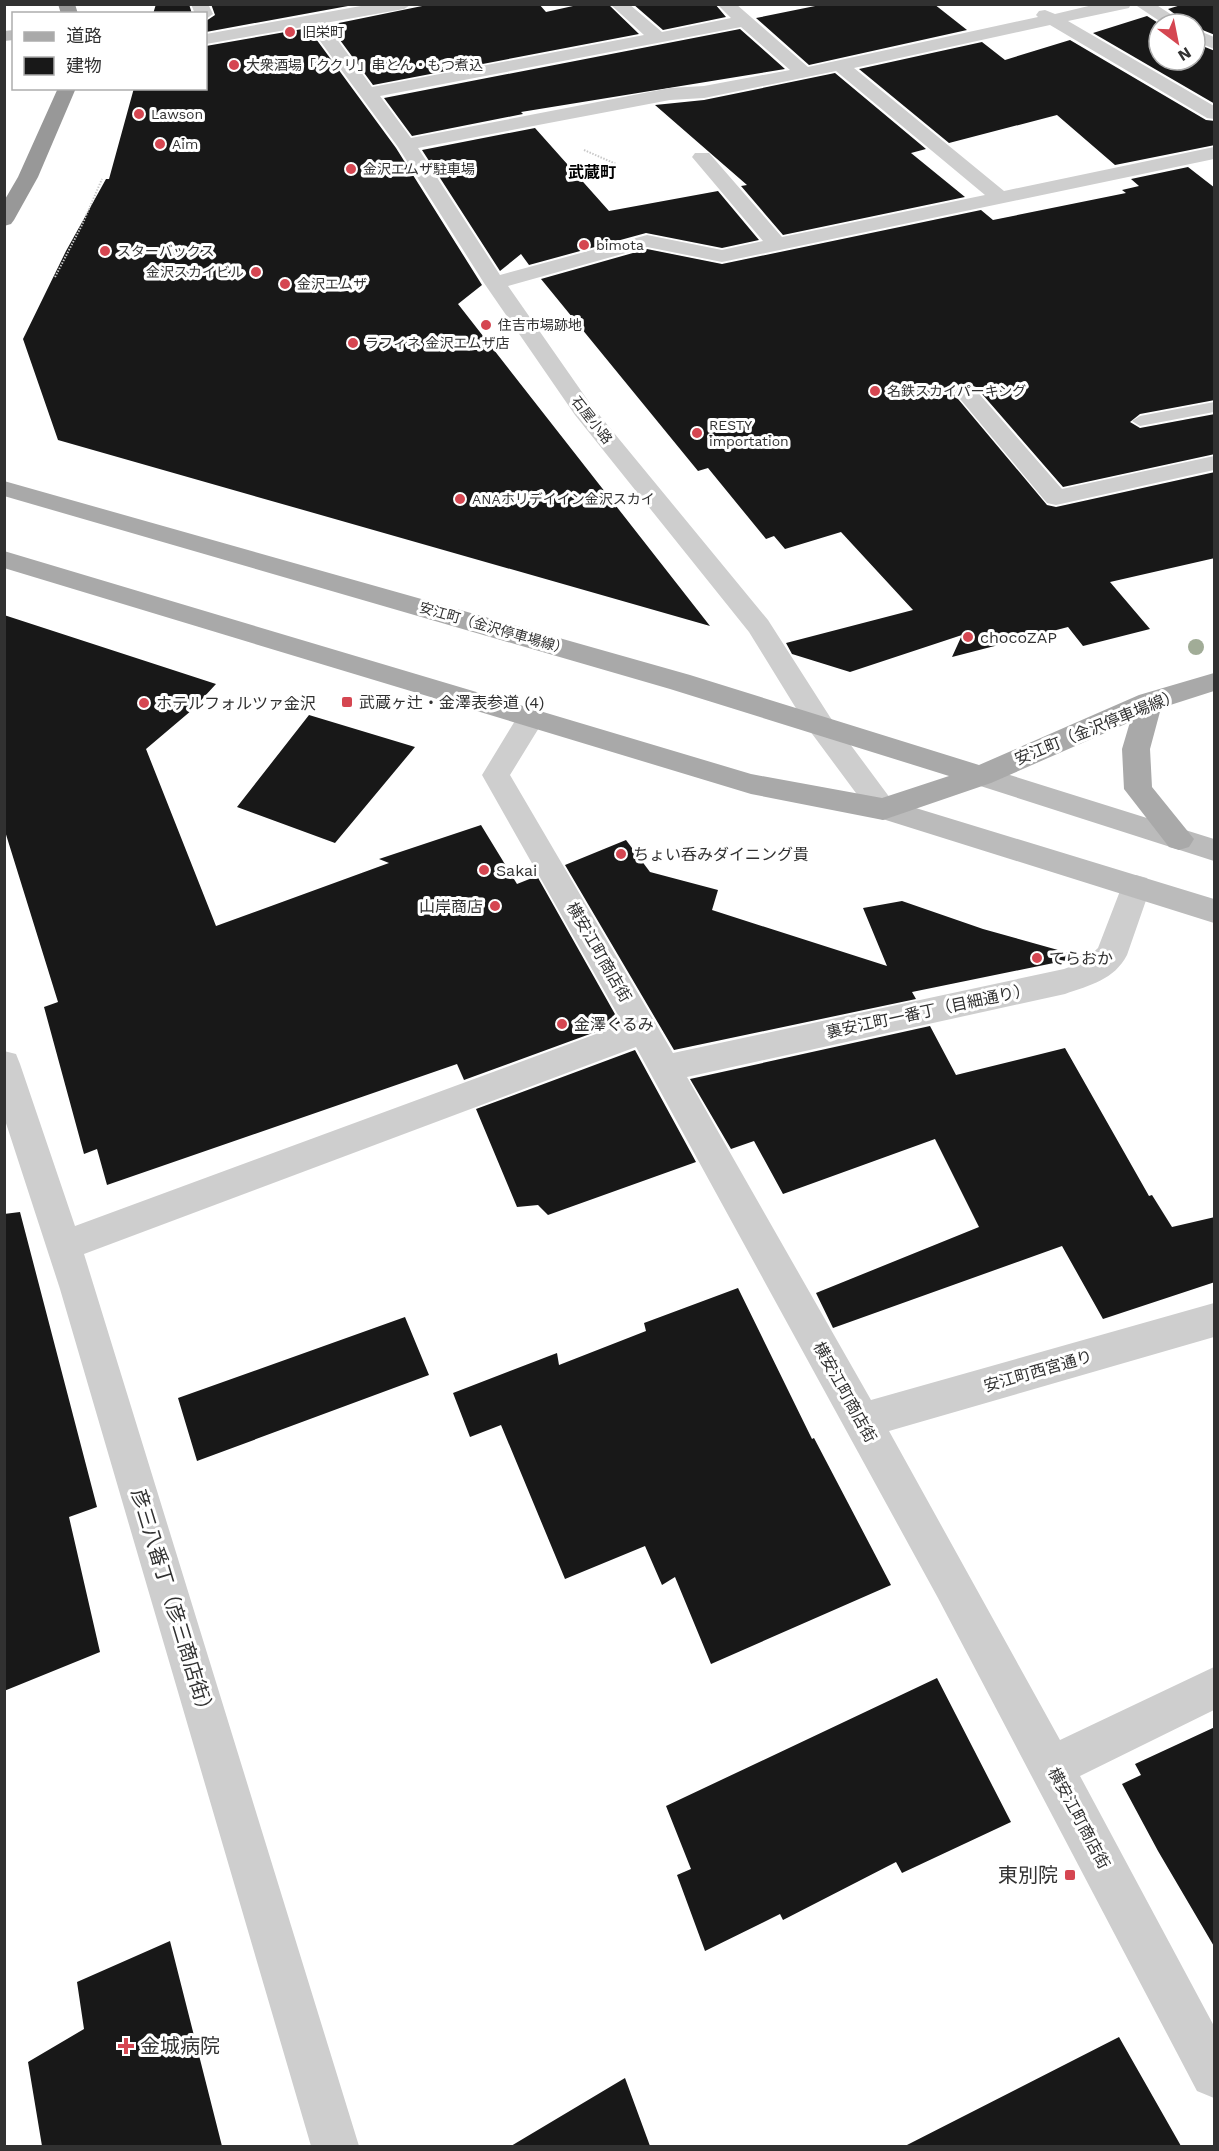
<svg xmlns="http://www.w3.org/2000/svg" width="1219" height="2151" font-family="'Work Sans','Noto Sans JP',sans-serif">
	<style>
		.building { fill: #181818 }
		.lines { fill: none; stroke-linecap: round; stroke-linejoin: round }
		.path { stroke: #c8c8c8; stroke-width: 2; stroke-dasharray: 1.5 1.5; stroke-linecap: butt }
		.lane { fill: #cecece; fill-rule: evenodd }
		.street { fill: #cecece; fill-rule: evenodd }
		.secondary { fill: #bbb; fill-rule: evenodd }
		.primary { fill: #a9a9a9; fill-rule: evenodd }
		.highway { fill: #989898; fill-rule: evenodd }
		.tree { fill: #a1ac97 }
		.poi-dot { fill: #d54651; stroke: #fff; stroke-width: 2 }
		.labels { text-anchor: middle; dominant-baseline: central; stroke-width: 6; stroke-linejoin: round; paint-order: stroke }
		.far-poi-label { font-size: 14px; fill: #313131; stroke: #fff; text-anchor: start }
		.far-street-label { font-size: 14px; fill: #313131; stroke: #fff }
		.far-quarter-label { font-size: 16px; font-weight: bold; fill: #000; stroke: #fff }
		.poi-label { font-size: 16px; fill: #313131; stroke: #fff; text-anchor: start }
		.street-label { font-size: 16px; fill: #313131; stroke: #fff }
		.near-street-label { font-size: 20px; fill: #313131; stroke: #fff }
		.near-poi-label { font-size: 20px; fill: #313131; stroke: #fff; text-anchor: end }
	</style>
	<rect width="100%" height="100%" fill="#fff"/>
	<!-- building -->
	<path class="building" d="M156,4H189L192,14H153Z
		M211,4H348V6L206,32V21L215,15Z
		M432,4H539L546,12L582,4H608L639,34L373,85L329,25Z
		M633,4H715L726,17L663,30Z
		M825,4H934L967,30L809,65L756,18Z
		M1184,4H1215V35L1195,27V24H1188L1168,9Z
		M1147,16L1160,24L1159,60H1195V43L1215,51V104L1093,33Z
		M308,28L396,148L482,285L458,304L710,626L58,440L23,339L66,251L106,179H109L134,88H206V46Z
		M740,29L785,69L521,112L523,114L412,136L384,98Z
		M1070,40L1206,120L1215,121V145L1115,165L1057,115L949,143L859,69L982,42L1005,60Z
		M835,73L926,149L911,153L965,197L783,235L741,186L747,185L655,105L704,100Z
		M535,128L609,211L718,191L759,240L722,248L646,233L529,265L521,254L500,271L422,150Z
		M1188,167L1215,188V400L1140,414L1130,422L1140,428L1215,414V454L1063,487L976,387L967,384L957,386L953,393L1047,505L1056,507L1215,472V558L1110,582L1150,629L1083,646L1068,627L952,657L962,635L850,672L792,654L786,643L913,610L841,532L785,549L774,536L766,539L708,468L698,471L541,279L647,249L722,264L981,210L993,220L1126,193L1122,190L1139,186L1131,179Z
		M4,615L216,684L192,710L146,749L216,926L389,863L379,859L481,825L517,884L537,876L620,1023L464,1080L457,1064L107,1185L97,1149L84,1154L44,1007L58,1002L4,828Z
		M309,715L415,747L335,843L237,807Z
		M626,840L650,872L718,890L712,910L887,966L863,908L902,901L983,929L1083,957L912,992L916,999L674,1050L565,865Z
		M930,1026L956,1075L1065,1048L1149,1196L1152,1195L1172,1227L1215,1217V1282L1103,1319L1062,1246L833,1328L816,1293L979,1227L935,1139L783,1194L754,1141L731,1149L690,1079Z
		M635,1050L696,1162L548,1215L538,1205L517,1207L476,1109Z
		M20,1212L97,1507L69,1517L100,1652L4,1691V1214Z
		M738,1288L812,1439L814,1438L891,1585L711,1664L675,1577L662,1585L645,1546L565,1579L501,1425L470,1437L453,1393L557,1353L559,1365L646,1331L644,1323Z
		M405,1317L429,1375L197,1461L178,1398Z
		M937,1678L1011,1822L902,1873L896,1862L783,1920L780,1914L705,1951L677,1875L691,1869L666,1806Z
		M1215,1727V1948L1158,1851L1122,1784L1141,1775L1135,1764Z
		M170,1941L222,2146H42L28,2062L84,2029L77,1982Z
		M1119,2037L1181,2146H905Z
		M625,2078L650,2146H511Z"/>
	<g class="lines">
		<!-- path -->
		<path class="path" d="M584,150L616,164
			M55,277L82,225L102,179"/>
		<!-- lane -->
		<path class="lane" d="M1214,402V412L1140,426L1132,421L1140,416Z"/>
		<!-- street -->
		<path class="street" d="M191,4H208L213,14L206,19V14H195Z
			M372,4H412L404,9L325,23L372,87L644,35L610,4H629L662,32L731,18L717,4H736L808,67L1038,17L1036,15L1039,11L1045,10L1055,14L1097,4H1131L1129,8L1068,21L1214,106V119L1207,118L1050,25L854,68L1004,191L1214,147V159L722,262L647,247L508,286L591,405L768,620L830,717L893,802L898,809L893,816L883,820L873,816L810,731L749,632L575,415L484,283L398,147L309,26L206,44V34ZM741,27L790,70L704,86L670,88L411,138L380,96ZM836,71L985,195L782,237L709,153H695L692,157L763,241L722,250L647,235L500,275L418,148L670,100L704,98Z
			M1134,4H1155L1186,24H1164Z
			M1195,29L1214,37V49L1195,41Z
			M966,386L974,388L1062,489L1214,456V470L1056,505L1047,503L955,393L958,388Z
			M531,708L541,711L545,718L510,775L673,1053L1064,969L1083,962L1098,948L1125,878L1136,875L1147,878L1151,886L1127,955C1114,980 1090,985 1065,994L687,1077L871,1400L1214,1303V1337L889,1431L1060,1740L1214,1667V1710L1080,1776L1214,2026V2098L1197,2091L938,1598L636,1047L84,1254L359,2146H311L60,1289L4,1117V1051L16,1054L20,1064L75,1226L623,1024L482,775L521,711Z"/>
		<!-- secondary -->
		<path class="secondary" d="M14,30V40L4,41V31Z
			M981,766L1214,839V861L971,783L967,776L971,769Z
			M883,798L1214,899V923L873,816L868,809L873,802Z"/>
		<!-- primary -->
		<path class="primary" d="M4,481L690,675L979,765L1139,695L1214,673V691L1161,708L1150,749L1152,787L1194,839L1189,847L1179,850L1169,847L1124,789L1122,749L1130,722L991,783L883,820L751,794L4,568V551L751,774L882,798L949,776L670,689L4,496Z"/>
		<!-- highway -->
		<path class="highway" d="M58,4H75L78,14H61Z
			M58,88H76L38,177L14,220L11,224L4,226V201L18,177Z"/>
	</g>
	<!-- trees -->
	<circle class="tree" cx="1196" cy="647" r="8"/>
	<!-- markers -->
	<g class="poi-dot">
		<circle cx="290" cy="32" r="6"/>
		<circle cx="234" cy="65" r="6"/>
		<circle cx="139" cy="114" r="6"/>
		<circle cx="160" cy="144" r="6"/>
		<circle cx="351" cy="169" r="6"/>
		<circle cx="584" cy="245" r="6"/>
		<circle cx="105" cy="251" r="6"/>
		<circle cx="256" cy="272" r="6"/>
		<circle cx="285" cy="284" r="6"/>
		<circle cx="486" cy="325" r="6"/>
		<circle cx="353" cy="343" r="6"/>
		<circle cx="875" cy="391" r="6"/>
		<circle cx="697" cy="433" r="6"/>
		<circle cx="460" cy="499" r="6"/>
		<circle cx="968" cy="637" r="6"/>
		<rect x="341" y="696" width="12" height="12" rx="3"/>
		<circle cx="144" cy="703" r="6"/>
		<circle cx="621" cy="854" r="6"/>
		<circle cx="484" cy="870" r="6"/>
		<circle cx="495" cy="906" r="6"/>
		<circle cx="1037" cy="958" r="6"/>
		<circle cx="562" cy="1024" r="6"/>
		<rect x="1064" y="1869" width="12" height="12" rx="3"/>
		<path d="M123 2037h6v6h6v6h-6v6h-6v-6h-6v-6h6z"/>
	</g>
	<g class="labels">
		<!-- far-poi labels -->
		<g class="far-poi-label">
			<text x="302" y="32">旧栄町</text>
			<text x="246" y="65">大衆酒場「ククリ」串とん・もつ煮込</text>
			<text x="151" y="114">Lawson</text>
			<text x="172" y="144">Aim</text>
			<text x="363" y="169">金沢エムザ駐車場</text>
			<text x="596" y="245">bimota</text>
			<text x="117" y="251">スターバックス</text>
			<text x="244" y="272" text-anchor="end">金沢スカイビル</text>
			<text x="297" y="284">金沢エムザ</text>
			<text x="498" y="325">住吉市場跡地</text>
			<text x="365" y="343">ラフィネ 金沢エムザ店</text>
			<text x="887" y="391">名鉄スカイパーキング</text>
			<text x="709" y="425">RESTY<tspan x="709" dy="16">importation</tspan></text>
			<text x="472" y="499">ANAホリデイイン金沢スカイ</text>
		</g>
		<!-- far-street labels -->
		<g class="far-street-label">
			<text transform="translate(592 420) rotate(52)">石屋小路</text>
			<text transform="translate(494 628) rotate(16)">安江町（金沢停車場線）</text>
		</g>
		<!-- far-quarter labels -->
		<g class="far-quarter-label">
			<text x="592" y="172">武蔵町</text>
		</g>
		<!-- poi labels -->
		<g class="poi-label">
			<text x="980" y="637">chocoZAP</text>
			<text x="359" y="702">武蔵ヶ辻・金澤表参道 (4)</text>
			<text x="156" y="703">ホテルフォルツァ金沢</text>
			<text x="633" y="854">ちょい呑みダイニング貴</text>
			<text x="496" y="870">Sakai</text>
			<text x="483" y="906" text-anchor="end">山岸商店</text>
			<text x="1049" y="958">てらおか</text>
			<text x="574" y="1024">金澤くるみ</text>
		</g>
		<!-- street labels -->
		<g class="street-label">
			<text transform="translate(1097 727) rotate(-22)">安江町（金沢停車場線）</text>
			<text transform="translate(599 952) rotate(60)">横安江町商店街</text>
			<text transform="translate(928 1011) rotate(-12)">裏安江町一番丁（目細通り）</text>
			<text transform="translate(1038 1371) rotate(-16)">安江町西宮通り</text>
			<text transform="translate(845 1392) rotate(61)">横安江町商店街</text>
			<text transform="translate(1079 1818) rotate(62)">横安江町商店街</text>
		</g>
		<!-- near-street labels -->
		<g class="near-street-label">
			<text transform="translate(173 1604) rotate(73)">彦三八番丁（彦三商店街）</text>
		</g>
		<!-- near-poi labels -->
		<g class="near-poi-label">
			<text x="1058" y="1875">東別院</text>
			<text x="140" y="2046" text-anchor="start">金城病院</text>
		</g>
	</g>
	<!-- border -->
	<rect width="1219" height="2151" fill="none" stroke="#313131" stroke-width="12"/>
	<!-- legend -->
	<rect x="12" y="12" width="195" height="78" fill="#ffffff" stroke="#adadad" stroke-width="1.5"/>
	<rect x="24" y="32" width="30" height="9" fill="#a9a9a9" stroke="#adadad" stroke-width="1.5"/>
	<text x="66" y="42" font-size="18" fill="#313131">道路</text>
	<rect x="24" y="57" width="30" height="18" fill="#181818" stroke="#adadad" stroke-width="1.5"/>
	<text x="66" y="72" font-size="18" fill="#313131">建物</text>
	<!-- north arrow -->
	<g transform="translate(1177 42) rotate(148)"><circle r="28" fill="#ffffff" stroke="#adadad" stroke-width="1.5"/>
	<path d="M0-4.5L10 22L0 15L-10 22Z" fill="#d54651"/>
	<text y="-9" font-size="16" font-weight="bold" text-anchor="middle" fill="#313131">N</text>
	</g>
</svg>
